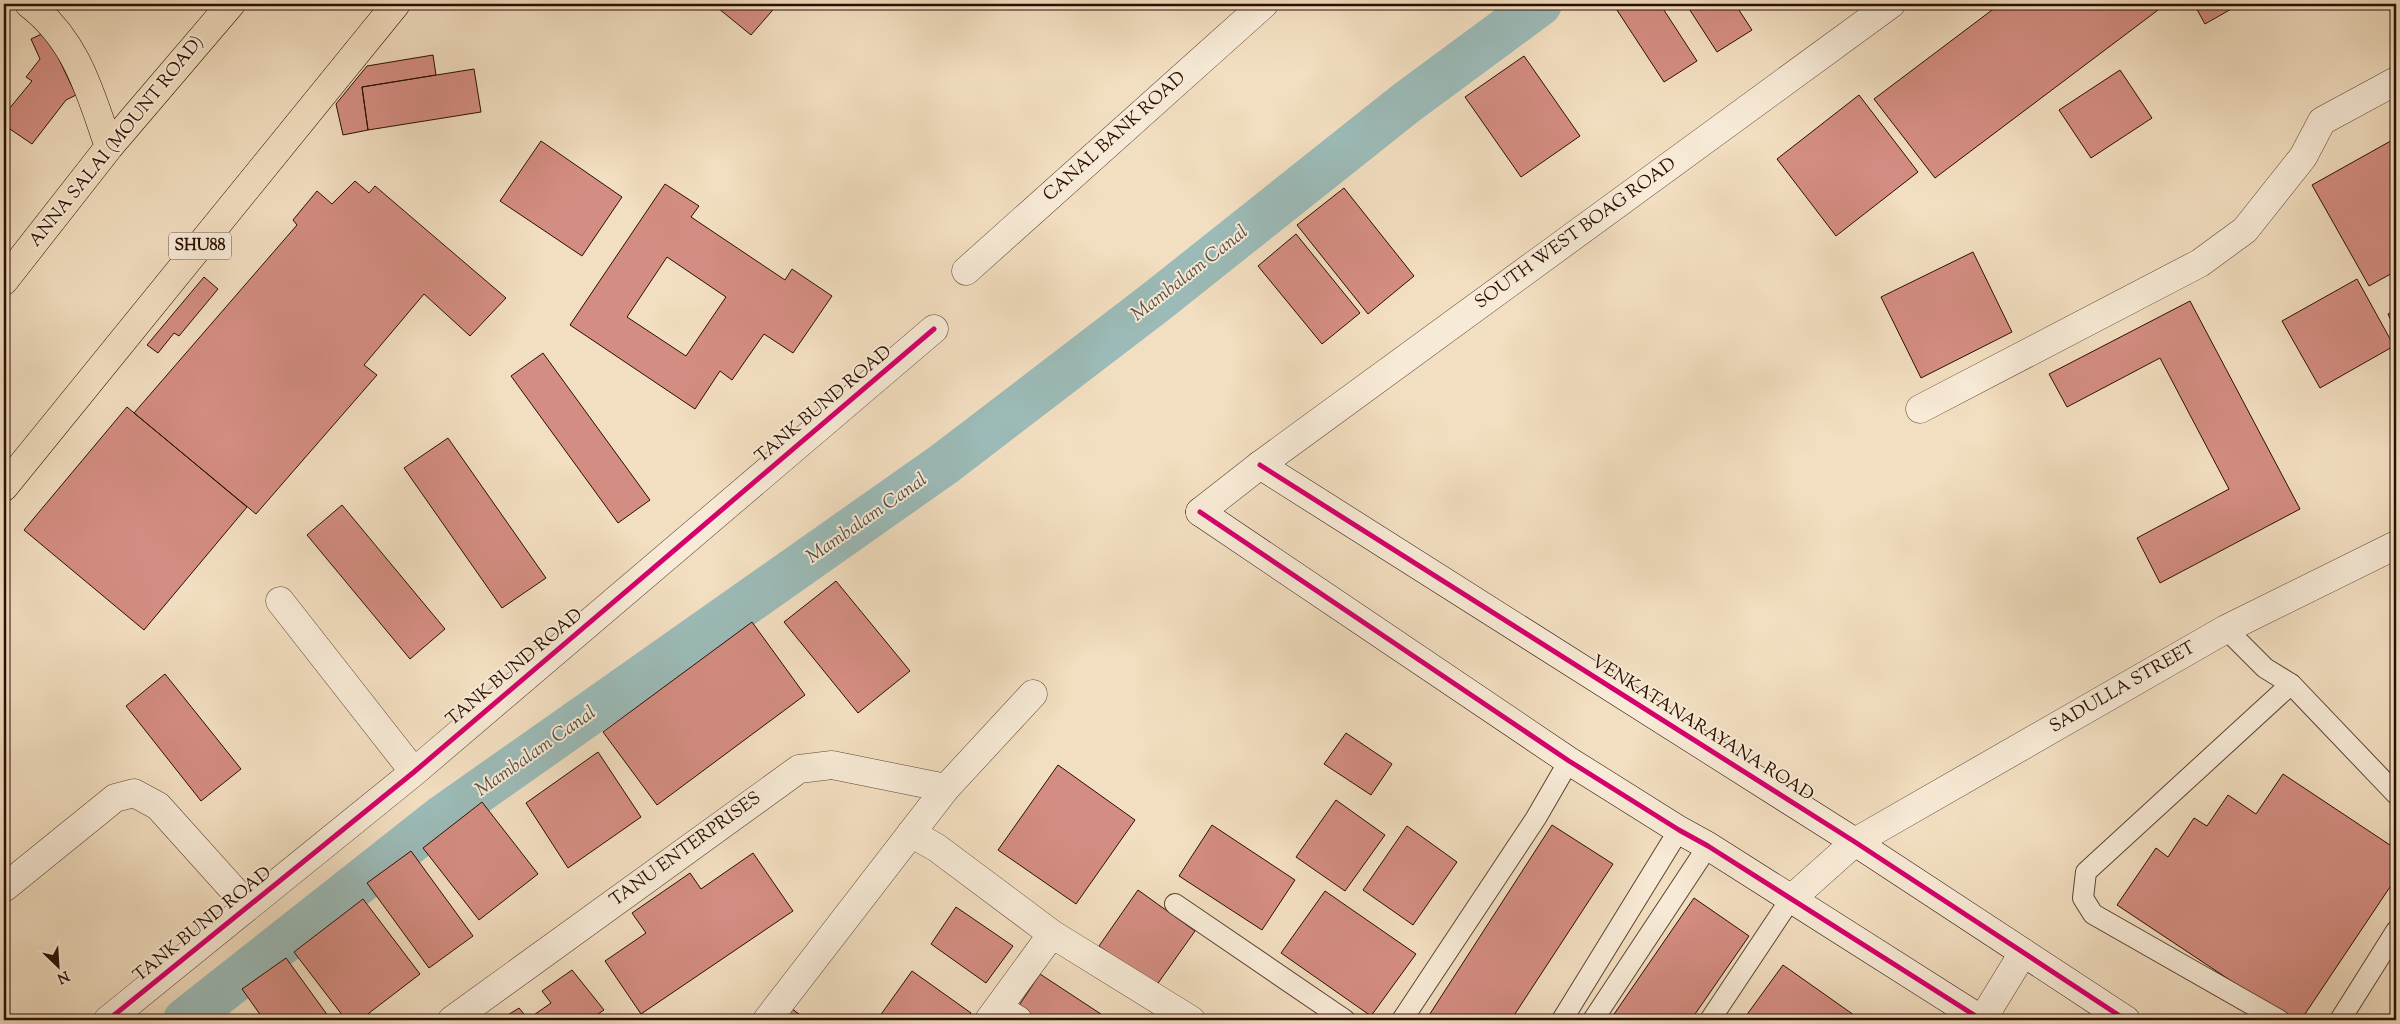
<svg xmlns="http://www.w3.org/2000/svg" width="2400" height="1024" font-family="'Sorts Mill Goudy',serif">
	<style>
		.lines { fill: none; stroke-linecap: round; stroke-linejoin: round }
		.canal { stroke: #9cbbb8; stroke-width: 44 }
		.building { fill: #d48d82; stroke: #2b0e01; fill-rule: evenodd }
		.service-casing { stroke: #5d4231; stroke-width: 22 }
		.minor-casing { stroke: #5d4231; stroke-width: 29 }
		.tertiary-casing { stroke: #5d4231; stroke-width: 29 }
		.secondary-casing { stroke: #2b0e01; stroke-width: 29 }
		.primary-casing { stroke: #2b0e01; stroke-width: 29 }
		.service { stroke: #f7ead6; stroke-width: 20 }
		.minor { stroke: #f7ead6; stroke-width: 28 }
		.tertiary { stroke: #f7ead6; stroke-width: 28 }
		.secondary { stroke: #f7ead6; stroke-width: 28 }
		.primary { stroke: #f2dec0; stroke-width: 28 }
		.cycleway-casing { stroke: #f7ead6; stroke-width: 8 }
		.cycleway { stroke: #d6006c; stroke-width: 5 }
		.labels { text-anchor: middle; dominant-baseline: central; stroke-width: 4; stroke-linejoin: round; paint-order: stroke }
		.shield { fill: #f7ead6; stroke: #685041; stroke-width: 1 }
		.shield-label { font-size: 16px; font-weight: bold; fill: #2b0e01 }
		.street-label { font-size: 18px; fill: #2b0e01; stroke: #f7ead6 }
		.water-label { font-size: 19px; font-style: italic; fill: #534b41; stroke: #f7ead6 }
	</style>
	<rect width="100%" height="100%" fill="#f2dec0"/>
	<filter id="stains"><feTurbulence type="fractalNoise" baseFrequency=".004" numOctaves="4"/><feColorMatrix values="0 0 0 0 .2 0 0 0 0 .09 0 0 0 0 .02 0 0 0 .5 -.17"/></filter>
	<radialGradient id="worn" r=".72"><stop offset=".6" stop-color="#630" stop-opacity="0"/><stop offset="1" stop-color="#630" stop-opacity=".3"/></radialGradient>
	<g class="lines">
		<!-- canal -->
		<path class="canal" d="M185,1020L441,818L944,464L1157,301L1406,103L1540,4"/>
	</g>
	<!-- building -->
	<path class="building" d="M713,4H778L751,35Z
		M1613,4H1660L1697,61L1664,82Z
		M1686,4H1735L1752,30L1717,52Z
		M2000,4H2166L1935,178L1874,99Z
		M2194,4H2240L2205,24Z
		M46,32L76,95L66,100L32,144L4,125V115L32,81L26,77L40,59L31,39Z
		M433,55L436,75L362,87L368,130L343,135L336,104L367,66Z
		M1524,56L1580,136L1521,177L1465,97Z
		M474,69L481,112L368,130L362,87Z
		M2120,70L2152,118L2091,158L2059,110Z
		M1859,95L1918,172L1836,236L1777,159Z
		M2396,138V271L2369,286L2312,185Z
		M541,141L622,197L582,256L500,201Z
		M355,181L369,193L375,186L506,298L470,336L424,294L364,365L377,375L256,514L134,413L297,225L293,220L317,191L332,204Z
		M665,184L699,206L691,217L785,280L792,269L832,296L793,353L764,334L732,380L720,371L695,409L570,325ZM667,257L726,297L686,356L627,317Z
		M1344,188L1414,276L1368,314L1297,225Z
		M1296,234L1360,313L1322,344L1258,266Z
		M1973,252L2012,332L1921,378L1881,297Z
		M204,277L218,289L179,336L174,333L158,353L147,345Z
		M2357,279L2394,346L2320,388L2282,321Z
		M2190,301L2300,509L2160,583L2137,538L2229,489L2160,358L2067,407L2049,374Z
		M2396,310V332L2388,314Z
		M543,353L650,500L618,523L511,376Z
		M127,407L247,507L144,630L24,530Z
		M448,438L546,578L502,608L404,468Z
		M342,505L445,629L410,659L307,535Z
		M836,581L910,671L858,713L784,622Z
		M752,622L805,695L657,805L603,732Z
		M165,674L241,769L201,801L126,706Z
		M1346,733L1392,764L1371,795L1324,764Z
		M598,752L641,817L568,868L526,803Z
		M1058,765L1135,820L1076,904L998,850Z
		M2283,774L2396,849V878L2301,1020H2290L2117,905L2156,848L2168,857L2194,818L2207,826L2228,795L2256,814Z
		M1336,800L1385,835L1345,891L1296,857Z
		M482,802L538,874L479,920L423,848Z
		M1212,825L1295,880L1262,930L1179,876Z
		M1552,825L1613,864L1511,1020H1426Z
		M1407,826L1457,862L1413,925L1363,890Z
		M411,851L473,936L429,968L367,883Z
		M753,853L793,911L641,1014L605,961L646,933L632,913L690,873L701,889Z
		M1138,890L1195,931L1156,986L1099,946Z
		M1325,891L1416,954L1371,1016L1281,953Z
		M1694,898L1749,936L1691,1020H1610Z
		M363,899L420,974L360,1020H346L294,952Z
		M956,907L1013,946L986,983L931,944Z
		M286,958L331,1020H264L242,989Z
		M1783,965L1861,1020H1743Z
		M572,970L604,1010L589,1020H500L519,1008L528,1019L551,1003L542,991Z
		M912,971L971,1013L966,1020H877Z
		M1040,974L1110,1020H1031L1016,1010Z
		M787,1005L807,1020H775Z"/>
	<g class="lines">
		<!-- service casing -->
		<g class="service-casing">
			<path id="service" d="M2226,629L2265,668L2291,684L2396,794
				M1175,904L1345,1020
				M1402,1020L1536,818L1569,761
				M1562,1020L1679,830
				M1593,1020L1708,846
				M1710,1020L1790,900
				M2279,1020L2093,914L2083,898L2086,872L2291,684
				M2340,1020L2396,931"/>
		</g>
		<!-- minor casing -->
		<g class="minor-casing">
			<path id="minor" d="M966,271L1264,4
				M1920,409L2200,263L2245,230L2303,157L2322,121L2396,81
				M280,601L414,772
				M911,833L937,848L1052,934L1191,1020
				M4,888L115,798L134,793L158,806L248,906
				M998,1008L1018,1020
				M108,1020L414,772L934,329
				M452,1020L799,769L832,765L946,788
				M767,1020L946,788L1033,694
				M989,1020L1052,934"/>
		</g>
		<!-- tertiary casing -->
		<g class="tertiary-casing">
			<path id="tertiary" d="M1200,512L1260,465L1891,4
				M1790,900L1855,842L2226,629L2396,545
				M1982,1020L2023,953"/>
		</g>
		<!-- secondary casing -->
		<g class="secondary-casing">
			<path id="secondary" d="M1260,465L1855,842L2126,1020
				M1200,512L1569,761L1679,830L1708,846L1982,1020"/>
		</g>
		<!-- primary casing -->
		<g class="primary-casing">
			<path id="primary" d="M29,4C77,41 90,92 109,147
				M4,281L109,147L231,4
				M4,487L396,4"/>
		</g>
		<!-- service -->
		<use href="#service" class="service"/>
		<!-- minor -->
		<use href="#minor" class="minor"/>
		<!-- tertiary -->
		<use href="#tertiary" class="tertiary"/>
		<!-- secondary -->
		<use href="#secondary" class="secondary"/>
		<!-- primary -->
		<use href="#primary" class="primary"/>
		<!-- cycleway casing -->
		<g class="cycleway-casing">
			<path id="cycleway" d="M1260,465L1855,842L2126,1020
				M1200,512L1569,761L1679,830L1708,846L1982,1020
				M108,1020L414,772L934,329"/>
		</g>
		<!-- cycleway -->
		<use href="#cycleway" class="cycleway"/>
	</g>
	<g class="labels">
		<!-- shield labels -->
		<rect class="shield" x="169" y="232.5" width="62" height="27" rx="4"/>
		<g class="shield-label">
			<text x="200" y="246">SHU88</text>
		</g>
		<!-- street labels -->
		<g class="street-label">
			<text transform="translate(1115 137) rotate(-42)">CANAL BANK ROAD</text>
			<text transform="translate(117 142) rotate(-51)">ANNA SALAI (MOUNT ROAD)</text>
			<text transform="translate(1576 234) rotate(-36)">SOUTH WEST BOAG ROAD</text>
			<text transform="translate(824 405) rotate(-40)">TANK BUND ROAD</text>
			<text transform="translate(515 668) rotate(-40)">TANK BUND ROAD</text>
			<text transform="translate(2123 688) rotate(-30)">SADULLA STREET</text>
			<text transform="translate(1702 729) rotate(32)">VENKATANARAYANA ROAD</text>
			<text transform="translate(686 850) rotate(-36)">TANU ENTERPRISES</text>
			<text transform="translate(203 925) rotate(-39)">TANK BUND ROAD</text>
		</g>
		<!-- water labels -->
		<g class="water-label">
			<text transform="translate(1190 274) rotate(-38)">Mambalam Canal</text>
			<text transform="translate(867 519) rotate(-35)">Mambalam Canal</text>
			<text transform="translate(536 752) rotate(-35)">Mambalam Canal</text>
		</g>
	</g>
	<!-- margin -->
	<rect width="2400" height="1024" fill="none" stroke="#f2dec0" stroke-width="20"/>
	<rect x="5" y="5" width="2390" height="1014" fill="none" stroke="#2b0e01" stroke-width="2.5"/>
	<rect x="10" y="10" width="2380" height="1004" fill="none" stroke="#2b0e01"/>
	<!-- north arrow -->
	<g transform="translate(58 966) rotate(155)" stroke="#f7ead6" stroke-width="4" paint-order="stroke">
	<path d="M0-4L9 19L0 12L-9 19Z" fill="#2b0e01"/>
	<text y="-8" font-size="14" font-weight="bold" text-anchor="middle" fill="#2b0e01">N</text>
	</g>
	<rect width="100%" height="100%" filter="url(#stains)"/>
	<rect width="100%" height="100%" fill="url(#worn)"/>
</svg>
